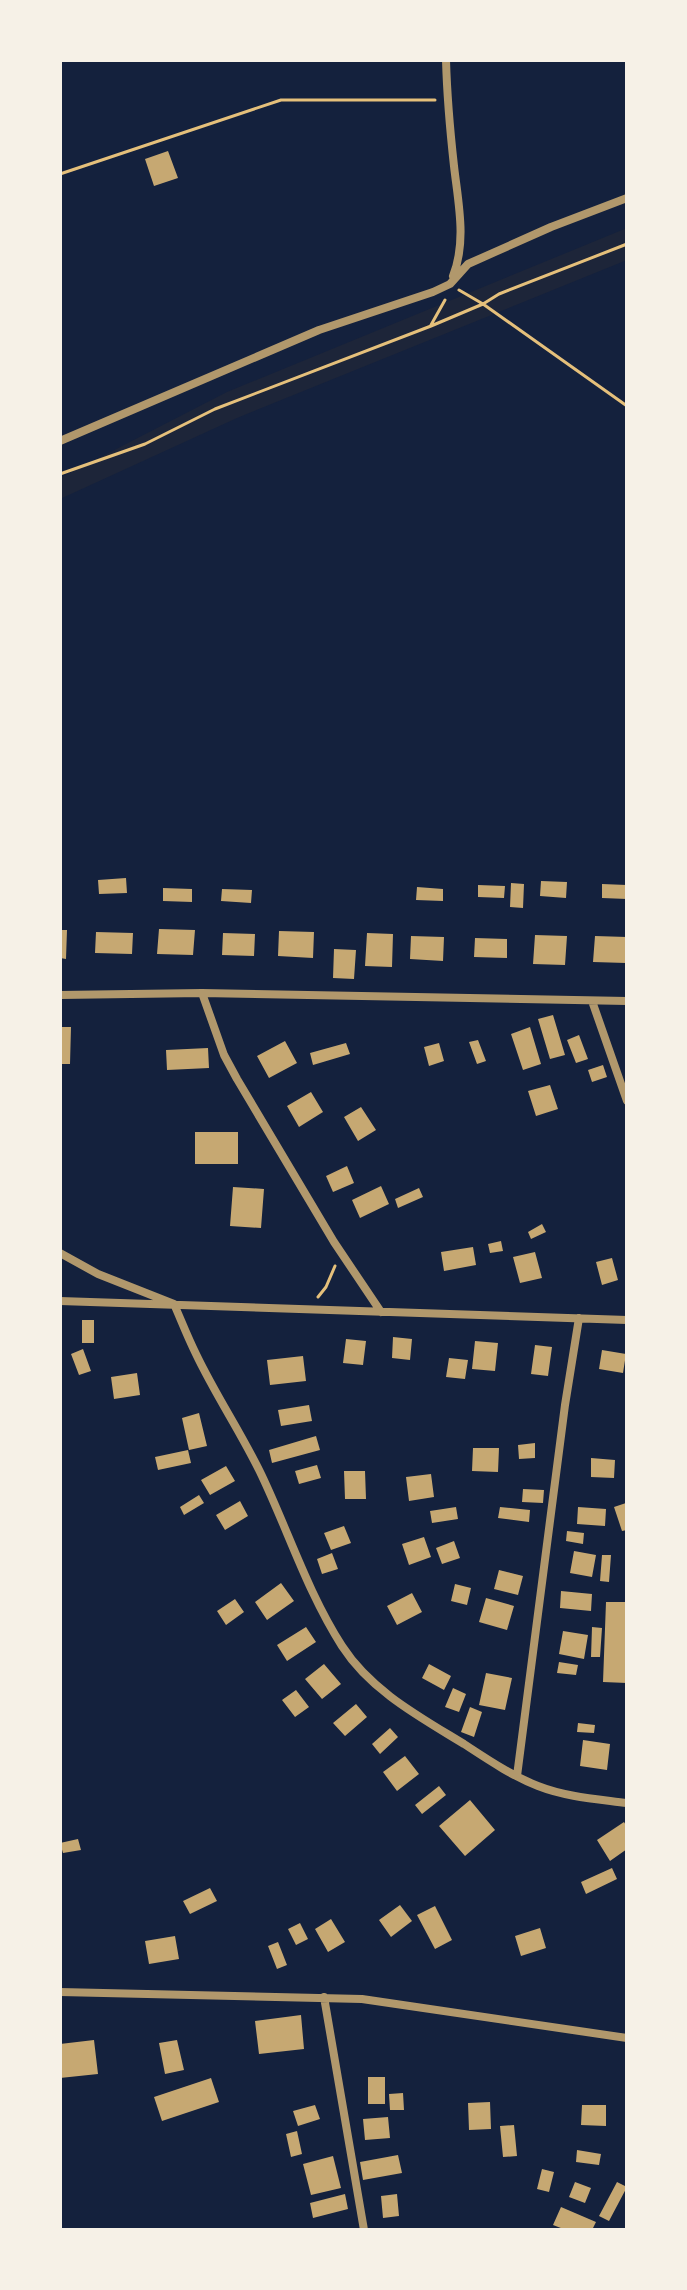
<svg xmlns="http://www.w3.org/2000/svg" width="687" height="2290" font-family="Mulish,sans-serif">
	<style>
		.green { fill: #1d2539 }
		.building { fill: #c6a872 }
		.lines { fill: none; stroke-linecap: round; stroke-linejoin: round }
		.path { stroke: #e5c07b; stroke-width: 3 }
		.minor { stroke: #b1986c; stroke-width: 8 }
	</style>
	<rect width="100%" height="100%" fill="#14213d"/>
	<!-- green -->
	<path class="green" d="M627,228V260L237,418L60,499V478L227,392Z"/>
	<!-- building -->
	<path class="building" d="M168,151L178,178L154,186L145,159Z
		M126,878L127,893L99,894L98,880Z
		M541,881L567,882L566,898L540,896Z
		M511,883L524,884L523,908L510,907Z
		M602,884L627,885V899L602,898Z
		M478,885L505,886L504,898L478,897Z
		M417,887L443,889V901L416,900Z
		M163,888L192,889V902L163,901Z
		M222,889L252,890L251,903L221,901Z
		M159,929L195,930L193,955L157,954Z
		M60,930H67L66,959L60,958Z
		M279,931L314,932L313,958L278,956Z
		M96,932L133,933L132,954L95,953Z
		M223,933L255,934L254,956L222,955Z
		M367,933L393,934L392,967L365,966Z
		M535,935L567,936L565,965L533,964Z
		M411,936L444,937L443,961L410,959Z
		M595,936L627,937L626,963L593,962Z
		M475,938L507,939V958L474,957Z
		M334,949L356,950L354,979L333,978Z
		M553,1015L565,1055L550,1059L538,1019Z
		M60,1027H71L70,1064H60Z
		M530,1027L541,1064L523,1070L511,1034Z
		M579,1035L588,1059L576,1063L567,1040Z
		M478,1040L486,1061L477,1064L469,1042Z
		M285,1041L297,1063L269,1078L257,1056Z
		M346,1043L350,1054L313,1065L310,1053Z
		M439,1043L444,1061L429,1066L424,1047Z
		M208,1048L209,1068L167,1070L166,1050Z
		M603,1065L607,1077L592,1082L588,1070Z
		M550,1085L558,1109L536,1116L528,1091Z
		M311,1092L323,1112L299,1127L287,1106Z
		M361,1107L376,1130L358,1141L344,1117Z
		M195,1132H238V1164H195Z
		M347,1166L354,1183L333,1192L326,1176Z
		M381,1186L389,1204L360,1218L352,1200Z
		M233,1187L264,1189L261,1228L230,1226Z
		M419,1188L423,1197L398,1208L395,1199Z
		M542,1224L546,1232L531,1239L528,1232Z
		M501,1241L503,1251L490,1253L488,1244Z
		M473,1247L476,1265L444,1271L441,1252Z
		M535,1252L542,1278L520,1283L513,1257Z
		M612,1258L618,1280L602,1285L596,1262Z
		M82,1320H94V1343H82Z
		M393,1337L412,1339L410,1360L392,1358Z
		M346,1339L366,1341L363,1365L343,1363Z
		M475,1341L498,1343L495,1371L472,1369Z
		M535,1345L552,1347L548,1376L531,1374Z
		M83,1349L91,1371L79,1375L71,1354Z
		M602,1350L626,1354L623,1373L599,1369Z
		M303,1356L306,1381L270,1385L267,1360Z
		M449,1358L468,1360L465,1379L446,1377Z
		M137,1373L140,1395L114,1399L111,1377Z
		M309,1405L312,1421L281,1426L278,1410Z
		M199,1413L207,1446L189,1450L182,1418Z
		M316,1436L320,1450L272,1463L269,1450Z
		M535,1443V1458L519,1459L518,1445Z
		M473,1448H499L498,1472L472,1471Z
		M188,1450L191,1463L158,1470L155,1457Z
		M591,1458L615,1460L614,1478L591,1477Z
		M317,1465L321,1478L299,1484L295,1471Z
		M226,1466L235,1481L210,1495L201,1480Z
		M344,1471H365L366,1499H345Z
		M431,1474L434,1497L409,1501L406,1477Z
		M523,1489L544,1490L543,1503L522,1502Z
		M199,1495L204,1503L184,1515L180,1507Z
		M240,1501L248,1516L225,1530L216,1515Z
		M626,1503L627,1530L622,1531L614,1507Z
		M456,1507L458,1519L432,1523L430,1511Z
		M500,1507L530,1510L529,1522L498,1518Z
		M578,1507L606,1509L605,1526L577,1524Z
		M344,1526L351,1543L331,1550L324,1533Z
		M567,1531L584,1533L583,1544L566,1541Z
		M424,1537L431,1557L409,1565L402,1544Z
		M454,1541L460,1558L442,1564L436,1548Z
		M574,1551L596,1555L592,1577L570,1573Z
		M332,1553L338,1569L322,1574L317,1559Z
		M602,1555H611L609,1582L600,1581Z
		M499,1570L523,1576L518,1595L494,1589Z
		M281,1583L294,1601L267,1620L255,1602Z
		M455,1584L471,1588L467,1605L451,1601Z
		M561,1591L592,1594L591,1611L560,1608Z
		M412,1593L422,1612L397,1625L387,1606Z
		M486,1598L514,1606L507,1630L479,1622Z
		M235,1599L244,1612L226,1625L217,1611Z
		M606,1602H627V1683L603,1682Z
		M306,1627L316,1642L287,1661L277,1645Z
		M592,1627L602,1628L600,1657H591Z
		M563,1631L588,1635L584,1659L559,1654Z
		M559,1662L578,1665L576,1675L557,1673Z
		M324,1664L341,1684L322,1699L305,1679Z
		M429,1664L451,1676L444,1690L422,1678Z
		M486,1673L512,1678L505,1710L479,1705Z
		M453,1688L466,1694L459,1712L445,1707Z
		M296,1690L309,1707L295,1717L282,1700Z
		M356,1704L367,1717L345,1736L333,1723Z
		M470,1707L482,1712L474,1737L461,1732Z
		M578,1723L595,1725L594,1733L577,1732Z
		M390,1728L398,1737L380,1754L372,1744Z
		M583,1740L610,1744L607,1770L580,1766Z
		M405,1756L419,1774L397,1791L383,1772Z
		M439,1786L446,1795L422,1814L415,1805Z
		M470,1800L495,1830L465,1856L439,1826Z
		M624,1822L627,1827V1849L610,1861L597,1840Z
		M78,1839L81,1850L63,1853L60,1843Z
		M612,1868L617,1879L586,1894L581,1882Z
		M210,1888L217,1901L190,1914L183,1901Z
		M400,1905L412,1921L391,1937L379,1920Z
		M435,1906L452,1940L435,1949L417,1915Z
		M331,1919L345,1942L328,1952L315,1929Z
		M300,1923L308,1939L296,1945L288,1929Z
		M540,1928L546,1948L521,1956L515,1936Z
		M175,1936L179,1959L149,1964L145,1941Z
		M278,1942L287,1965L277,1969L268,1946Z
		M301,2015L304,2049L259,2054L255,2021Z
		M94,2040L98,2074L60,2078V2044Z
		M177,2040L184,2070L165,2074L159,2043Z
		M368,2077H385V2104H368Z
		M211,2078L219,2102L162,2121L154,2097Z
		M403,2093L404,2110H390L389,2094Z
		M490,2102L491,2129L469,2130L468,2103Z
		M315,2105L320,2119L298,2126L293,2111Z
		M582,2105H606V2126L581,2125Z
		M388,2117L390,2138L365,2140L363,2119Z
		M514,2125L517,2156L503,2157L500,2126Z
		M297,2131L302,2154L291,2157L286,2134Z
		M577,2150L601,2154L599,2165L576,2162Z
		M398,2155L402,2173L363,2180L360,2162Z
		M333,2156L341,2188L311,2195L303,2164Z
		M542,2169L554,2172L549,2192L537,2189Z
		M575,2182L591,2188L585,2203L569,2197Z
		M617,2182L627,2187L609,2221L599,2216Z
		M345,2194L348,2209L313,2218L310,2203Z
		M397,2194L399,2216L383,2218L381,2196Z
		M561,2207L596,2222L592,2230H566L553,2225Z"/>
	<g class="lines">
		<!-- path -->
		<path class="path" d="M60,174L281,100H435
			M459,290L483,304L627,406
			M431,325L445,300
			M60,474L145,444L215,409L431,326L483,304L499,294L627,244
			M318,1297L326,1287L335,1266"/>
		<!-- minor -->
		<path class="minor" d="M446,60C447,95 450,130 454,166C458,202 467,241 453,276
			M60,441L319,330L433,292L450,284L468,264L551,227L627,198
			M202,993L224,1055L237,1079L334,1242L381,1312
			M60,995L202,993L627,1001
			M592,1001L627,1101
			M60,1253L98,1274L174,1304C181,1320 188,1338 196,1354C216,1396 242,1434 262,1476C289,1533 308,1593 342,1646C371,1691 420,1717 464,1744C487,1759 512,1776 538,1786C566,1797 597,1799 627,1803
			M60,1301L627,1320
			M517,1776L565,1405L579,1318
			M60,1992L362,1999L627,2038
			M324,1997L364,2230"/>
	</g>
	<!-- border -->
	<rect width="687" height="2290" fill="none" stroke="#f6f1e7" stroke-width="124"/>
</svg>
